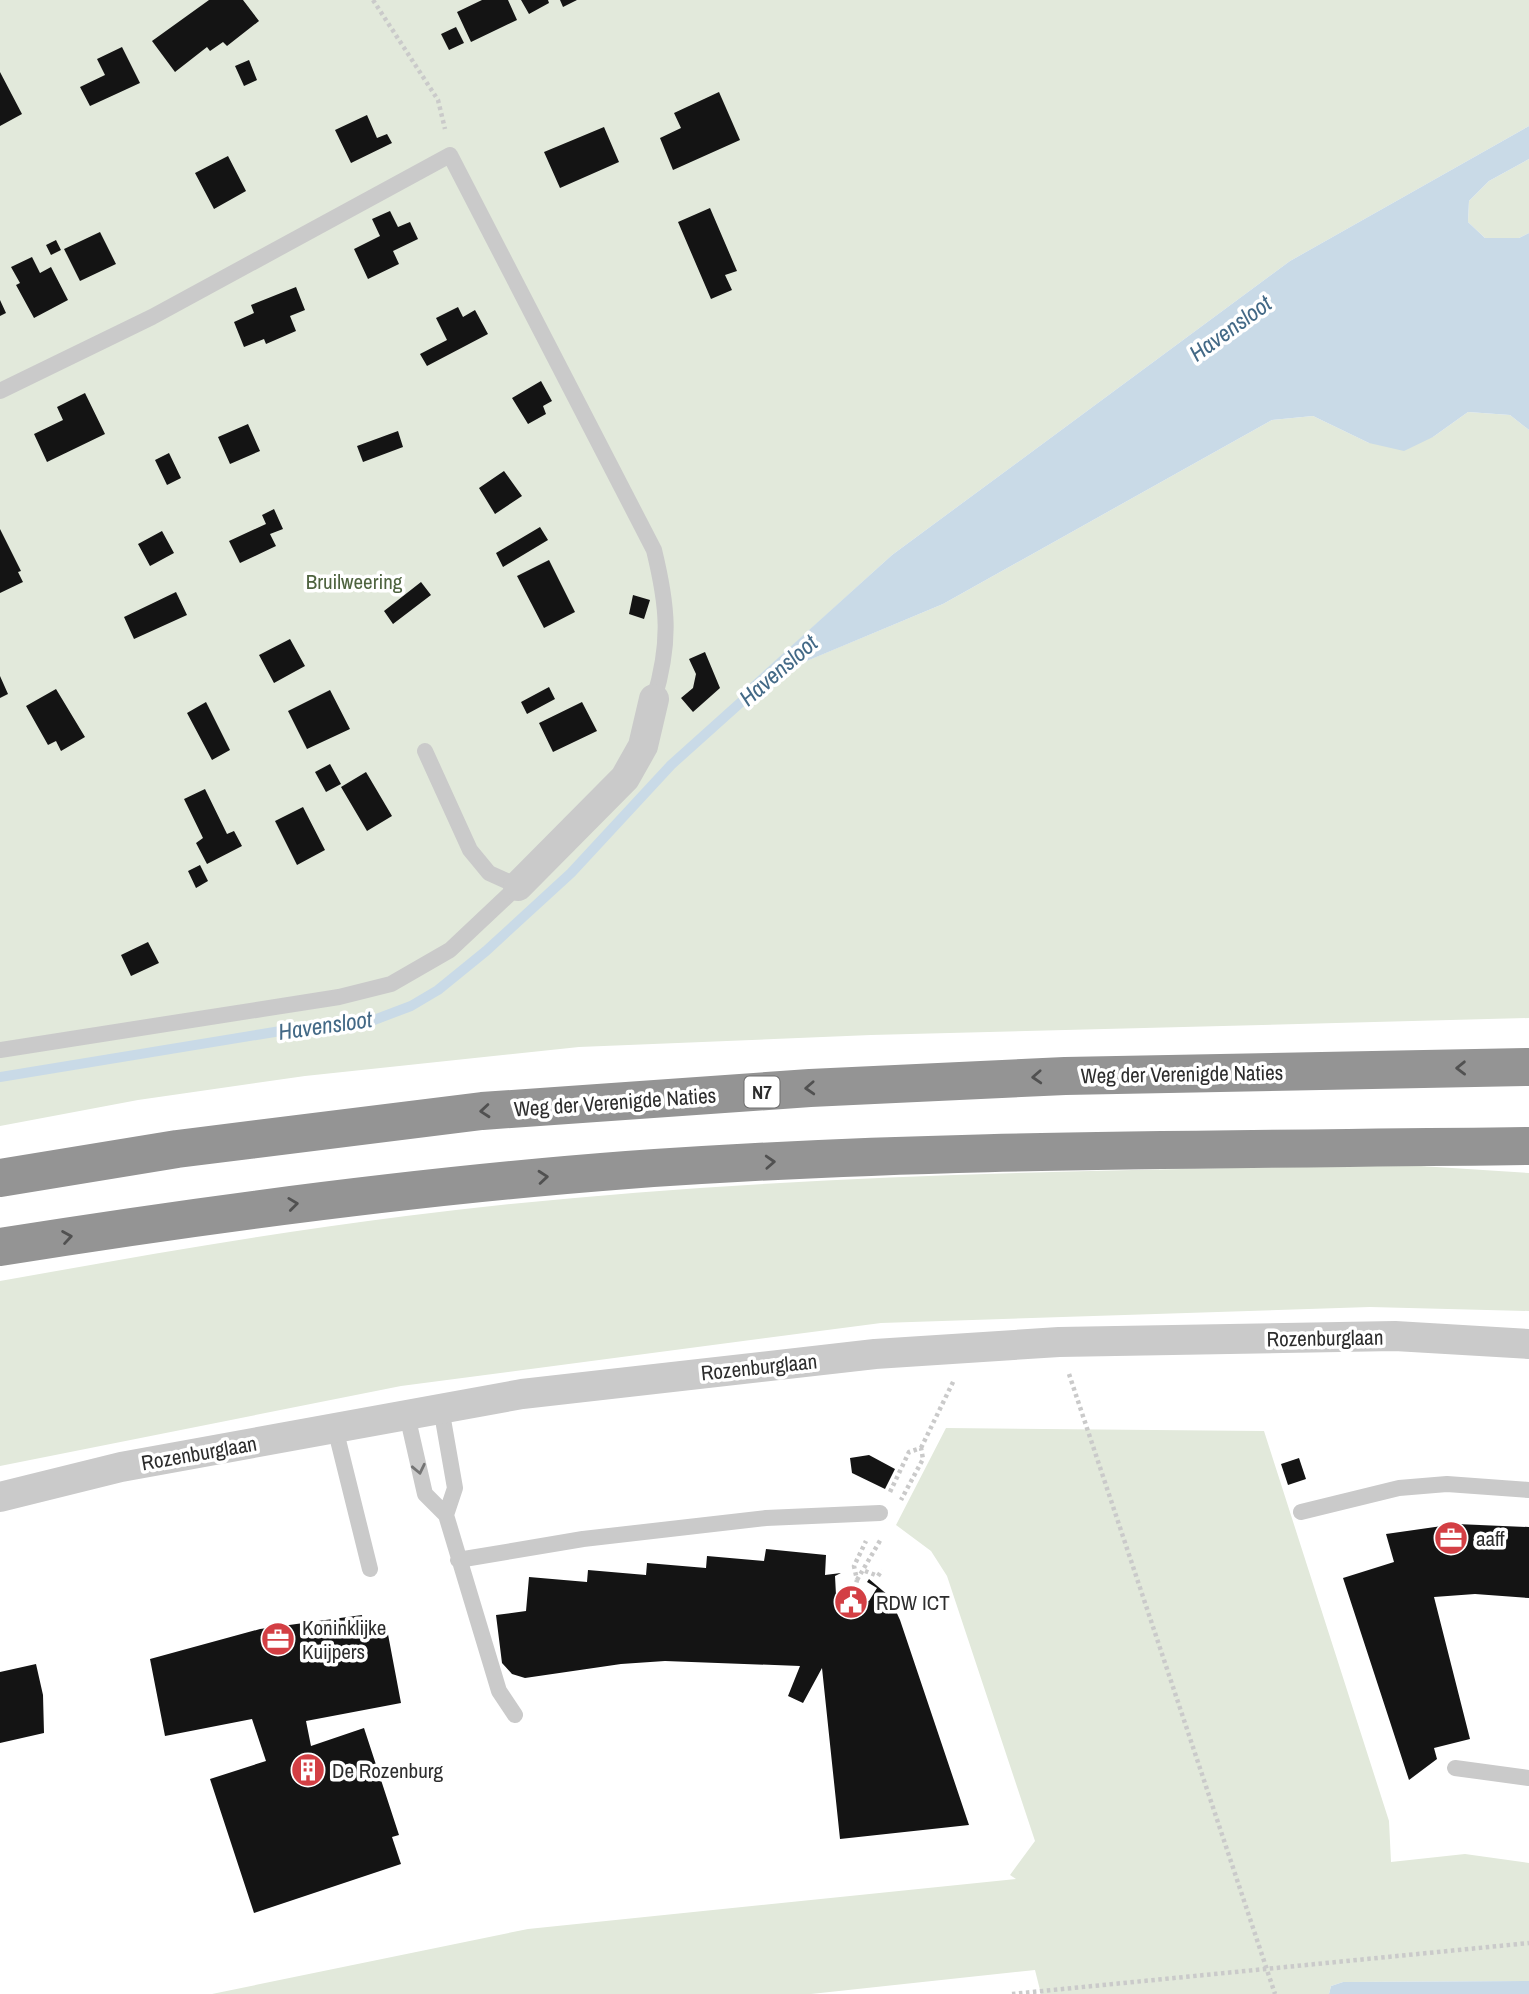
<svg xmlns="http://www.w3.org/2000/svg" width="1529" height="1994" font-family="'Archivo Narrow',sans-serif">
	<style>
		.green { fill: #e2e9db }
		.water { fill: #c9dae7 }
		.lines { fill: none; stroke-linecap: round; stroke-linejoin: round }
		.stream { stroke: #c9dae7; stroke-width: 10 }
		.building { fill: #141414 }
		.path { stroke: #cacaca; stroke-width: 4.5; stroke-dasharray: 3.5 3.5; stroke-linecap: butt }
		.lane { stroke: #cacaca; stroke-width: 16 }
		.street { stroke: #cacaca; stroke-width: 30 }
		.highway { stroke: #949494; stroke-width: 38 }
		.oneway { stroke: #515151 }
		.oneway2 { stroke: #747474 }
		.labels { text-anchor: middle; dominant-baseline: central; stroke-width: 7; stroke-linejoin: round; paint-order: stroke }
		.shield { fill: #fff; stroke: #6c6c6c; stroke-width: 2 }
		.shield-label { font-size: 19px; font-weight: bold; fill: #2d2d2d }
		.park-label { font-size: 21px; fill: #4e633f; stroke: #fff }
		.street-label { font-size: 21px; fill: #2d2d2d; stroke: #fff }
		.poi-label { font-size: 21px; fill: #2d2d2d; stroke: #fff; text-anchor: start }
		.water-label { font-size: 23px; font-style: italic; fill: #436986; stroke: #fff }
	</style>
	<rect width="100%" height="100%" fill="#fff"/>
	<!-- green -->
	<path class="green" d="M0,0H1529V126L1290,261L892,555L749,685L943,604L1272,420L1313,416L1369,443L1433,437L1468,412L1510,415L1529,430V1018L871,1035L579,1047L305,1076L138,1100L0,1126Z
		M1529,159V233L1519,238H1485L1468,222L1469,201L1489,181Z
		M1405,1165L1529,1173V1311L1370,1307L881,1323L401,1386L0,1466V1281C135,1257 270,1233 406,1216C737,1174 1072,1171 1405,1165Z
		M946,1428L1264,1431L1389,1821L1391,1862L1465,1854L1529,1863V1981L1343,1982L1331,1986L1329,1994H1041L1035,1970L811,1994H212L528,1929L1016,1879L1010,1875L1035,1841L947,1576L931,1551L896,1525Z"/>
	<!-- water -->
	<path class="water" d="M1529,126V159L1489,181L1469,201L1468,222L1485,238H1519L1529,233V430L1510,415L1468,412L1433,437L1404,451L1369,443L1313,416L1272,420L943,604L747,686L892,555L1290,261Z
		M1529,1981V1994H1329L1331,1986L1343,1982Z"/>
	<g class="lines">
		<!-- stream -->
		<path class="stream" d="M0,1077L305,1027L374,1020L411,1006L438,990L486,951L571,873L671,765L778,669"/>
	</g>
	<!-- building -->
	<path class="building" d="M209,0H243L259,21L227,46L223,42L210,51L207,47L175,72L152,41Z
		M482,0H508L517,20L471,42L457,12Z
		M521,0H548L549,3L529,14Z
		M560,0H577L563,7Z
		M456,27L464,43L449,50L441,34Z
		M122,47L140,83L90,106L80,87L105,75L97,59Z
		M249,60L257,80L244,86L235,66Z
		M0,72L22,114L0,126Z
		M719,92L740,140L673,170L660,138L681,128L674,113Z
		M367,115L377,138L387,134L392,143L351,163L335,130Z
		M604,127L619,162L560,188L544,152Z
		M228,156L246,191L214,209L195,173Z
		M710,208L737,271L725,275L732,290L711,299L678,222Z
		M390,211L398,227L410,222L418,239L393,251L399,264L368,279L354,249L380,236L372,219Z
		M100,232L116,264L80,281L64,249Z
		M56,240L61,250L51,255L46,245Z
		M32,257L40,273L51,267L68,300L34,318L16,285L20,283L11,267Z
		M296,287L305,310L290,316L296,331L266,344L264,339L244,347L234,322L254,313L251,305Z
		M0,300L6,313L0,316Z
		M458,307L463,317L475,310L488,334L427,366L420,354L447,340L436,318Z
		M541,381L552,401L543,406L546,414L528,424L512,398Z
		M85,393L105,434L47,462L34,434L63,420L57,407Z
		M248,424L260,451L230,464L218,437Z
		M398,431L403,447L363,462L357,446Z
		M169,453L181,478L167,485L155,460Z
		M504,471L522,496L495,514L479,488Z
		M274,509L283,529L270,534L276,546L240,563L229,541L266,524L262,515Z
		M540,527L548,540L503,567L496,553Z
		M0,529L21,571L18,572L23,582L0,593Z
		M162,531L174,553L150,566L138,544Z
		M549,560L575,612L544,628L517,576Z
		M421,582L431,595L393,624L384,611Z
		M176,592L187,615L134,639L124,617Z
		M633,595L650,600L644,619L629,614Z
		M290,639L305,666L274,683L259,655Z
		M705,652L720,688L693,712L681,698L693,688L696,674L689,659Z
		M0,676L8,694L0,698Z
		M549,687L555,699L527,714L521,702Z
		M56,689L85,737L61,751L56,741L48,745L26,706Z
		M330,690L350,729L307,749L288,711Z
		M206,702L230,750L212,760L187,713Z
		M582,702L597,731L553,752L539,723Z
		M330,764L341,784L326,792L315,772Z
		M366,772L392,816L367,831L341,787Z
		M205,789L227,834L234,831L242,846L207,864L196,843L203,838L184,799Z
		M303,807L325,850L297,865L275,821Z
		M200,865L208,881L196,888L188,871Z
		M148,942L159,963L131,976L121,955Z
		M869,1455L895,1469L885,1489L852,1473L850,1458Z
		M1299,1458L1306,1479L1288,1485L1281,1464Z
		M1456,1524L1529,1527V1598L1475,1594L1434,1597L1470,1739L1434,1748L1437,1759L1409,1780L1343,1578L1394,1562L1386,1534Z
		M766,1549L826,1555L825,1575L841,1573L835,1576L836,1595L869,1601L877,1588L867,1582L869,1579L889,1596L900,1620L969,1825L840,1839L822,1668L803,1703L788,1696L800,1666L665,1661L621,1664L525,1678L512,1674L502,1663L496,1615L526,1611L529,1577L587,1582L588,1570L646,1575L647,1563L706,1568L707,1556L764,1561Z
		M362,1615L363,1631L387,1629L401,1703L306,1721L311,1746L364,1728L399,1835L392,1837L401,1864L254,1913L210,1779L266,1761L252,1719L165,1736L150,1659L260,1629Z
		M36,1664L43,1695L44,1733L0,1743V1672Z"/>
	<g class="lines">
		<!-- path -->
		<path class="path" d="M373,0L438,100L445,129
			M1069,1374L1275,1994
			M921,1448L954,1380
			M890,1492L909,1452L921,1448L923,1459L901,1500
			M865,1571L878,1576L882,1570
			M857,1580L881,1539
			M853,1596L857,1580L854,1566L866,1541
			M1012,1994L1529,1943"/>
		<!-- lane -->
		<path class="lane" d="M0,391L152,317L450,155L654,550C668,607 671,642 654,699
			M0,1050L339,997L391,984L450,950L518,886L489,873L470,850L425,751
			M441,1408L455,1488L446,1515
			M407,1415L425,1494L446,1515L499,1691L515,1715
			M335,1428L370,1569
			M1301,1512L1399,1488L1447,1484L1529,1490
			M458,1560L583,1539L766,1518L880,1513
			M1455,1768L1529,1778"/>
		<!-- street -->
		<path class="street" d="M518,886L625,778L643,746L654,699
			M0,1497L121,1467L522,1394L875,1354L1059,1342L1395,1336L1529,1344"/>
		<!-- highway -->
		<path class="highway" d="M0,1178L177,1149L482,1111L810,1088L1065,1076L1529,1067
			M0,1247C208,1214 417,1186 627,1170C927,1148 1228,1150 1529,1146"/>
	</g>
	<!-- one-way arrows -->
	<defs><path id="oneway-chevron" d="M-2-3.5L2.5 0L-2 3.5" fill="none" stroke-width="1.6" stroke-linecap="round" stroke-linejoin="round" transform="scale(1.75)"/></defs>
	<g class="oneway">
		<use href="#oneway-chevron" transform="translate(1461 1068) rotate(179)"/>
		<use href="#oneway-chevron" transform="translate(1037 1077) rotate(177)"/>
		<use href="#oneway-chevron" transform="translate(810 1088) rotate(177)"/>
		<use href="#oneway-chevron" transform="translate(485 1111) rotate(175)"/>
		<use href="#oneway-chevron" transform="translate(770 1162) rotate(-3)"/>
		<use href="#oneway-chevron" transform="translate(543 1177) rotate(-5)"/>
		<use href="#oneway-chevron" transform="translate(293 1204) rotate(-7)"/>
		<use href="#oneway-chevron" transform="translate(67 1237) rotate(-9)"/>
	</g>
	<use class="oneway2" href="#oneway-chevron" transform="translate(419 1469) rotate(78)"/>
	<!-- icons -->
	<defs>
		<g id="office-disc" transform="scale(1.75)"><circle r="9.5" fill="#d33f44" stroke="#fff"/><path d="M-6-3h4V-5.5h4V-3h4V5H-6ZM-1-4.5V-3h2v-1.5ZM-6 0V1H6V0Z" fill="#fff"/></g>
		<g id="civic-disc" transform="scale(1.75)"><circle r="9.5" fill="#d33f44" stroke="#fff"/><path d="M-.6-6.5H3V-4.5H.6V-3L4-1V1h2V6H-6V1h2V-1L-.6-3ZM-1.2 2.5V6h2.4V2.5Z" fill="#fff"/></g>
		<g id="building-disc" transform="scale(1.75)"><circle r="9.5" fill="#d33f44" stroke="#fff"/><path d="M-4-6H4V6H1V3H-1V6H-4ZM-2.5-4.3h1.7v1.8h-1.7ZM.8-4.3h1.7v1.8H.8ZM-2.5-1h1.7V.8h-1.7ZM.8-1h1.7V.8H.8Z" fill="#fff"/></g>
	</defs>
	<g fill-rule="evenodd">
		<use href="#office-disc" x="1451" y="1538"/>
		<use href="#civic-disc" x="851" y="1602"/>
		<use href="#office-disc" x="278" y="1639"/>
		<use href="#building-disc" x="308" y="1770"/>
	</g>
	<g class="labels">
		<!-- shield labels -->
		<rect class="shield" x="744.5" y="1076.5" width="35" height="31" rx="5"/>
		<g class="shield-label">
			<text x="762" y="1092">N7</text>
		</g>
		<!-- park labels -->
		<g class="park-label">
			<text x="354" y="581">Bruilweering</text>
		</g>
		<!-- street labels -->
		<g class="street-label">
			<text transform="translate(1182 1074) rotate(-1)">Weg der Verenigde Naties</text>
			<text transform="translate(615 1102) rotate(-4)">Weg der Verenigde Naties</text>
			<text transform="translate(1325 1338) rotate(-1)">Rozenburglaan</text>
			<text transform="translate(759 1367) rotate(-6)">Rozenburglaan</text>
			<text transform="translate(199 1453) rotate(-10)">Rozenburglaan</text>
		</g>
		<!-- poi labels -->
		<g class="poi-label">
			<text x="1476" y="1538">aaff</text>
			<text x="876" y="1602">RDW ICT</text>
			<text x="302" y="1627">Koninklijke<tspan x="302" dy="24">Kuijpers</tspan></text>
			<text x="332" y="1770">De Rozenburg</text>
		</g>
		<!-- water labels -->
		<g class="water-label">
			<text transform="translate(1230 328) rotate(-36)">Havensloot</text>
			<text transform="translate(778 670) rotate(-41)">Havensloot</text>
			<text transform="translate(325 1025) rotate(-8)">Havensloot</text>
		</g>
	</g>
</svg>
